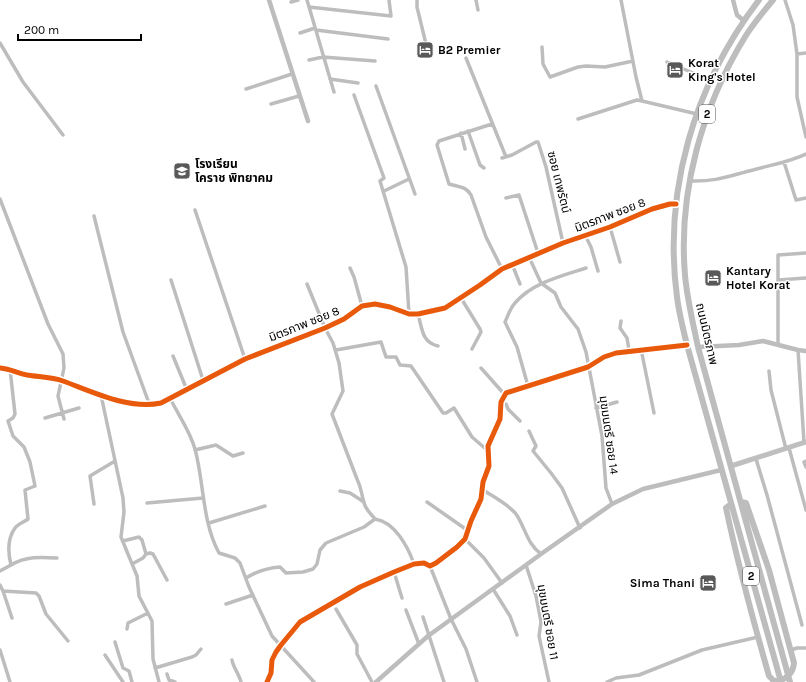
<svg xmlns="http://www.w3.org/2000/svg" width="806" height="682" font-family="Karla,'Noto Sans Thai',sans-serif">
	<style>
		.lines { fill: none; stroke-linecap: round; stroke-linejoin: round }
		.minor { stroke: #bdbdbd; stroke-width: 3.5 }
		.tertiary { stroke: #bdbdbd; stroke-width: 4.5 }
		.secondary { stroke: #bfbfbf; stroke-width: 5 }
		.trunk { stroke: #bdbdbd; stroke-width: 6 }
		.cycleway-casing { stroke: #fff; stroke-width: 8 }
		.cycleway { stroke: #e8590c; stroke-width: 5 }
		.labels { text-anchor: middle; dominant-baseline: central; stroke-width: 3; stroke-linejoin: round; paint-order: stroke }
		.shield { fill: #fff; stroke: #4c4c4c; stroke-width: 1 }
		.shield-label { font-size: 11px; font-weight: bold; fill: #000 }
		.poi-label { font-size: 12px; font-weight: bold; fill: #000; stroke: #fff; text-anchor: start }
		.street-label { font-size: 12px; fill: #000; stroke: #fff }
	</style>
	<rect width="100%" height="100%" fill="#fff"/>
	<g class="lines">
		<!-- minor -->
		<path class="minor" d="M307,0L334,92
			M417,0V7L426,44
			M476,0L478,10
			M621,0L636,77L642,101L697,114
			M785,0L793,25L797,54V97L806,137
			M291,2L298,0
			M309,7L391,16L389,0
			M316,30L388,39
			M300,33L315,28
			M0,43L23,82L63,135
			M542,47L543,64L550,77L578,67L586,66L605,67L633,61
			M797,54L806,53
			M466,58L506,157
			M309,60L323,57L375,61
			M667,62L710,80
			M330,79L358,83
			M376,86L415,194
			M246,89L292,74
			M354,95L384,178L380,181L406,267L409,314
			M271,104L299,96
			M578,119L637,100L642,101
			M492,124L439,141L437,145L449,184C458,187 466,186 471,195L486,237L502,269
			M468,131L480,165L484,168
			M461,133L465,149
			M502,158L512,155L536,142H538L546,167L563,243
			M784,162L796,200L806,198
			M690,181C715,182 729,176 753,170C771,165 789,162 806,154
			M384,191L409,179
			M506,198L519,195L538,253
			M0,199L48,324L63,354L64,368L58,396L64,419
			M195,210L245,359
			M94,216L123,332L150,406
			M610,227L620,262
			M585,235L591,247L598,271
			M529,257L541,283L555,293L561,307L578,329L586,352L602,436L606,488L612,504
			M512,264L520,284
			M350,268L354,277L362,306
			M171,280L203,380
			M778,280L806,278
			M307,284L325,328L333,343L339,363L343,391L332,414L357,479C362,489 361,493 364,503C366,510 371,514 375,519C395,522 408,547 414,564
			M461,298L480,329L481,332L472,349
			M418,314C422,328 422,343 438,346
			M621,321L620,328L627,338L629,350
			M778,345V255L806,253
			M641,349L654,413
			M336,350L381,342L386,357H396L400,365L411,366L443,413H446L454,408L472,437L487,450
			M798,350L804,442
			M173,356L187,390
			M481,368L505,395
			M769,371L771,390L786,449
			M528,386L517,347L505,322C508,316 510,308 515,303C532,283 561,276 586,268
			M101,395L123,498L124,512L121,537L137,576L139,596L152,621L153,659L159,682
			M171,400C179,416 190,431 195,449C204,482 202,522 219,553L235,558L240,563L249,587L272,636L314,682
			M501,402L506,404L508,409L520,421
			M596,408L617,402
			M45,418L79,408
			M529,431L536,446L533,451L551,473L562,488L580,528
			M789,448L806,510
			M195,450L216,445L233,456L243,453
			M756,459L767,495L802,625
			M806,461L804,462L806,467
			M483,490C494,497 508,504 516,514C525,527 527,544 541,554
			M340,491L350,493L364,502
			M427,502L467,530
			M147,503L203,498
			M94,504L90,476L115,461
			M209,523L265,506
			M465,539L484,558L502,583
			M123,541L139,537L142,540L146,554L143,558L132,564
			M146,554L150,553L153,554L167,580
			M11,565C26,556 41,557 57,558
			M526,565L536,596L541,622L539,636L549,682
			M430,566L451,619L466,649L477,682
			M0,571L11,565C8,553 7,539 15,528C18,524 24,522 28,519L25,490L35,486L30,462L24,447L13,436L8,421L13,418L15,414L10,369
			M394,572L402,598
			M246,578C257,571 267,568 280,567L286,573L303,572L313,569L317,564L320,550L326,543L364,527L375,519
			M0,585L3,591L36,593L39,596L46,614L68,641
			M493,589L510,616L517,635
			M3,591L12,618
			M226,604L253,595
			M336,609L357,645V654L372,682
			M406,610L419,644
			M423,617L444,682
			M127,629L128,623L148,613
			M115,642L123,668L129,671L132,682
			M0,650L10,682
			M791,650L797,648H806
			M105,655L123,682
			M232,660C233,667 239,674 241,682
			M155,668L192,657L196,655L201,649
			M167,674L169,680L175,682
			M267,682L271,673L272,660L276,652L281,645L300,622L360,587L394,572L414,564L424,563L430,566L436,563L457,547L465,539L471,521L481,499L483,482L489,466L488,446L500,419L501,402L506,393L588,367L604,357L616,353L687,345
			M607,682L616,678L639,675L702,650L758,637"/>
		<!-- tertiary -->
		<path class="tertiary" d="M269,0L308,121
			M733,0L737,15L743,20
			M698,347L739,345L763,341L798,350L806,351
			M0,368C11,369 17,373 27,375C39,377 52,377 63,381C93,392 129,410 161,403L245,359L325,328L344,319L362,306L375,304L390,307L409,314H418L445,308L480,285L502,269L563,243L610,227L652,209L670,204H676
			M376,682L428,636L526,565L541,554L612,504L643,489L721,470"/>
		<!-- secondary -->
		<path class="secondary" d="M731,466L806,442"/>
		<!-- trunk -->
		<path class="trunk" d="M759,0C694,85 663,191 677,297C679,313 683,329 687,345L781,682
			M773,0C763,12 753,24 745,37C702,107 678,192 685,275C687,299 693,323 698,347L790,682
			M730,505L726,508C738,565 753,620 769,676L774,681C785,681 793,674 794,663L769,570L746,503L741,502"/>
		<!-- cycleway casing -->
		<g class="cycleway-casing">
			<path id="cycleway" d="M0,368C11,369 17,373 27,375C39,377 52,377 63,381C93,392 129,410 161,403L245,359L325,328L344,319L362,306L375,304L390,307L409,314H418L445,308L480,285L502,269L563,243L610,227L652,209L670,204H676
				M267,682L271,673L272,660L276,652L281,645L300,622L360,587L394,572L414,564L424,563L430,566L436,563L457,547L465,539L471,521L481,499L483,482L489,466L488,446L500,419L501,402L506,393L588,367L604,357L616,353L687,345"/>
		</g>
		<!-- cycleway -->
		<use href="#cycleway" class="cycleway"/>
	</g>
	<!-- icons -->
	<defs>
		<g id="hotel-square" transform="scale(0.9)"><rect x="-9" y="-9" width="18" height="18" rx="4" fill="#595959" stroke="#fff"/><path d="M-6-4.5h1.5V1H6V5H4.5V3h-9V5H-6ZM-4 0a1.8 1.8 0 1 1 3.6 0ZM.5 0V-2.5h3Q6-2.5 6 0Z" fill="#fff"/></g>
		<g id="school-square" transform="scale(0.9)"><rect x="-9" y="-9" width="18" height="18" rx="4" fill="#595959" stroke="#fff"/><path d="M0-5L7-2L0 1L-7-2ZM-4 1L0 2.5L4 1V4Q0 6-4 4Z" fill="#fff"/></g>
	</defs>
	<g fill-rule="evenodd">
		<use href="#hotel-square" x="425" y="50"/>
		<use href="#hotel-square" x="675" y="70"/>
		<use href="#school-square" x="182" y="171"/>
		<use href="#hotel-square" x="713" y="278"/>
		<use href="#hotel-square" x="708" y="583"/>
	</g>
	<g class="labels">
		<!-- shield labels -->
		<g class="shield">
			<rect x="699" y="105" width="16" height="18" rx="3"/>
			<rect x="743" y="567" width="16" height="18" rx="3"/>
		</g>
		<g class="shield-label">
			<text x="707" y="114">2</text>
			<text x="751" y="576">2</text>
		</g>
		<!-- poi labels -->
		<g class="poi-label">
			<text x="438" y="50">B2 Premier</text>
			<text x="688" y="63">Korat<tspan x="688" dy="14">King's Hotel</tspan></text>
			<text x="195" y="164">โรงเรียน<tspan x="195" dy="14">โคราช พิทยาคม</tspan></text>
			<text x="726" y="271">Kantary<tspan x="726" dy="14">Hotel Korat</tspan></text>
			<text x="695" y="583" text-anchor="end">Sima Thani</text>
		</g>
		<!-- street labels -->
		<g class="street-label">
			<text transform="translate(559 182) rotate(76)">ซอย เทพรัตน์</text>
			<text transform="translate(610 215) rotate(-21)">มิตรภาพ ซอย 8</text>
			<text transform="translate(304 324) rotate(-22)">มิตรภาพ ซอย 8</text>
			<text transform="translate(707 334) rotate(77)">ถนนมิตรภาพ</text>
			<text transform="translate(609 435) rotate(82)">มุขมนตรี ซอย 14</text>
			<text transform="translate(548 622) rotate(80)">มุขมนตรี ซอย 11</text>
		</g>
	</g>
	<!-- scale -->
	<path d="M18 34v6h123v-6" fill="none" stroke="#000000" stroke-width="2"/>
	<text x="24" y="34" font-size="12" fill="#000000" stroke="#ffffff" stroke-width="3" paint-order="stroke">200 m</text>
</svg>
